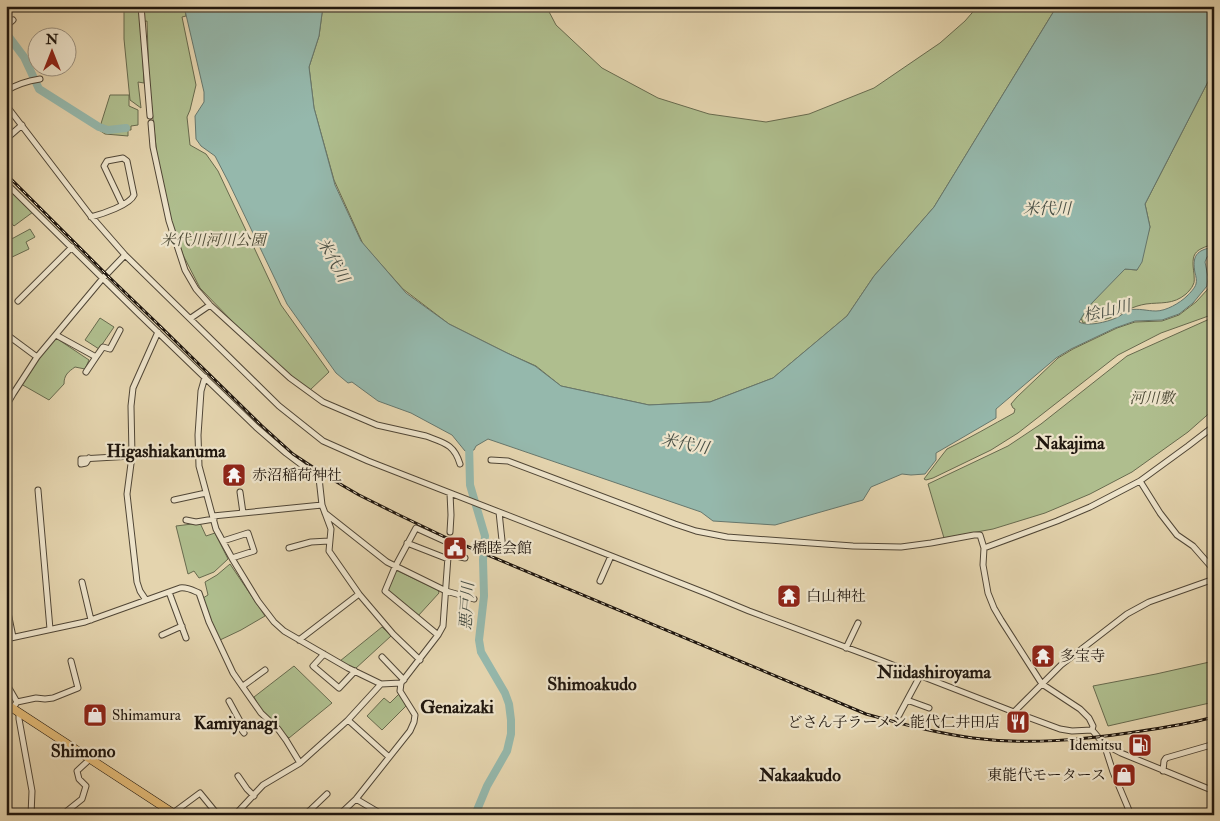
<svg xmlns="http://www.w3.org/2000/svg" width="1220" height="821" font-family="'IM FELL Double Pica','Noto Serif JP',serif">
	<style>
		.green { fill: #afbe8e; stroke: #676a4e }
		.water { fill: #95b8ac; stroke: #66776d }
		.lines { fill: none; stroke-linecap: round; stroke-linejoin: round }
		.river { stroke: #95b8ac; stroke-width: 8 }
		.minor-casing { stroke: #504636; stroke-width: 7 }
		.highway-casing { stroke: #1f160e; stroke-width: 9 }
		.minor { stroke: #ede3ca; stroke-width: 5 }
		.highway { stroke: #e2ba77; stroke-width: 8 }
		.rail-casing { stroke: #1f160e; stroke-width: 3 }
		.rail { stroke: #ede3ca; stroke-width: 1; stroke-dasharray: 4; stroke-linecap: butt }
		.labels { text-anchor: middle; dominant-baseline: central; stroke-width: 4.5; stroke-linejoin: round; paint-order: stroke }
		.park-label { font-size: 15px; font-style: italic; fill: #4a4834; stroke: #ede3ca }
		.poi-label { font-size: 15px; fill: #1f160e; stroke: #ede3ca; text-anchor: start }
		.water-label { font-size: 16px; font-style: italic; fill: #484f45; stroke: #ede3ca }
		.quarter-label { font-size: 18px; font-weight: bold; fill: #1f160e; stroke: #ede3ca }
	</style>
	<rect width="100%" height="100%" fill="#e4d4ae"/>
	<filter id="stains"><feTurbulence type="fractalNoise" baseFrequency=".004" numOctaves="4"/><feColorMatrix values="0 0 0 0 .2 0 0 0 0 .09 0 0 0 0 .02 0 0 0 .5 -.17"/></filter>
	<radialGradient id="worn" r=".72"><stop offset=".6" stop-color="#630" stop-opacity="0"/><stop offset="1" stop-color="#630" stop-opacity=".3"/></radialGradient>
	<!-- green -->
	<path class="green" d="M124,6H184L186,16L182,17L196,85L190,110L187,117L190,145L206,154L218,171L281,305L329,372L310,390L289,375L233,322L200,288L183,255L170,219L158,165L149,82L147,21L141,22L144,83L138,82L141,108L130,100L124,39Z
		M323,6H546L556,25L602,68L658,98L709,114L766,122L809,114L874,88L940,43L965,21L978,6H1057L934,207L874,276L847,316L773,378L710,402L649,405L561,386L536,366L507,353L449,324L403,289L363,244L334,180L314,108L309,67L319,36Z
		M1214,70V244C1194,250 1191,253 1194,274C1194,278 1195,282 1193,285C1192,288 1188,292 1186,294C1173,305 1161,302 1146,304C1133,306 1124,312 1113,317C1104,320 1093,322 1083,323L1081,318C1093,299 1110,284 1125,269L1137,270L1150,227L1145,204Z
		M110,95H129V106L138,110V125L131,126V130H128V136L105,134L99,130Z
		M6,186L33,212L14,226L6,217Z
		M30,229L35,237L26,242L29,249L10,258L6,251V247L8,246L6,242Z
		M1213,260H1214V314L1161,333L1118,355L1018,433L991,450L933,478L926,480L924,479L943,454L947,449C970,438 992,425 1014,413L1015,409L1013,408L1011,404L1017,397L1058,358L1073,349L1117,328L1135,322L1162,321L1179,315L1196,302L1208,289L1211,280L1209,265Z
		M1214,317V409L1188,432L1132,472L1090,494L1045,513L993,529L944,538L928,484L1008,446L1041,424L1127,356Z
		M100,318L114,327L99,349L85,340Z
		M56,338L89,360L85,369L75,367C68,372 64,375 64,384L49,400L21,384L38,358Z
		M200,523L206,536L215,533L228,559L214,572L199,578L194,571L188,574L176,526Z
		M230,564L265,616L241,630L220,640L210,622L203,598L208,595L205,582L217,575Z
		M396,571H398L438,590L439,593L418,616L388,590Z
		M382,627L391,636L355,669L340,661Z
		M1214,661V702L1108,726L1093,686L1156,674Z
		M294,666L332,703L289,738L261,710L254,697Z
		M400,693L406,706L382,730L367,716L384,698L390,703Z"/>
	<!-- water -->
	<path class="water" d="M184,6H323L319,36L309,67L314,108L335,185L361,241L406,293L449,324L507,353L535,366L561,386L649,405L710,402L773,378L847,316L874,276L934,207L1057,6H1214V70L1145,204L1150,227L1142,262L1137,270L1125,269L1088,307L1079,322C1087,327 1107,322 1116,318C1121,316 1124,312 1129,310C1139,308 1147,311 1156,311C1166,311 1180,303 1187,296C1190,293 1195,288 1196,284C1197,281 1196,276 1195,273C1192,256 1196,250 1214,247V254L1207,257L1205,262L1208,277L1207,286L1193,303L1179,314L1162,320L1135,321L1115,328L1071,349L1056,358L996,409V418L936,453V460L925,474L911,475L902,474L871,487L863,500L775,525L713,521L701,512L488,439L476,446L474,450L465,451L452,435L411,413L378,401L352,382L348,383L336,373L287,304L229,183L215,156L201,146L196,139L195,116L204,102V92Z"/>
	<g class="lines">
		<!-- river -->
		<path class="river" d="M6,33L24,57L39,89L99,127L108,130L126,128
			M469,443L470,485L485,536L483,560L484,596L479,640L481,652L505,693L509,704L511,720V734L507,751L487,786L475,815"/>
		<!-- minor casing -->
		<g class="minor-casing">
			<path id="minor" d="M141,6L150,116
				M6,26L13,20
				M6,91C17,84 27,81 40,79
				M6,105L90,215L125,255L279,406L323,441L368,461L576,542L708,594L749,611L880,660L1014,712L1060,729L1072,731L1092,730
				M151,123L153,147L169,221L185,270L196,289L210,305L290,378L323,402L377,425L426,436C444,443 454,444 460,464
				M6,139L22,125
				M6,183L140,315L256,427L286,453L319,478L322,505L331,529L329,551L359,594L393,634L420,660
				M91,217C102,214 130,205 134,195L127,161L123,158L107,161L104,166L122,204
				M18,301L72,247
				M191,318L210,305
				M6,334L37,357
				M56,335L96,357L86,372
				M96,357L103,347L110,349L120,330
				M205,377L201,391L198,435L199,466L216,529L233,560L258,601L274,622L284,631L348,668L381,684L401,683
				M6,406L13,394L37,357L103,278L125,255
				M89,458L86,463L81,464V459L132,456
				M491,460L508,461L675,524L696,531L727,537L853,546L901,547L931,543L974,535H980L984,548L983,565L988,593L994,608L1001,620L1042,684L1080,709L1089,718L1093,726L1092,730L1104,744L1113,772L1131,815
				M1140,481L1160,513L1177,535L1193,546L1214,570
				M38,490L50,629
				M240,492L243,513
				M450,493L451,515L450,532
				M174,500L206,493
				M499,512L503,550
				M325,513L387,562L446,591L474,599
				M213,516L322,505
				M186,520L196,522L214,519
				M223,541L248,533L254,551L232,558
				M407,543L448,559
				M289,548L311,542L329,541
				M984,548L1057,521L1090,507L1140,481L1188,446L1214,426
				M448,554L465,558
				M600,581L611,556
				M82,582L91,620
				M169,592L186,638
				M146,600L140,591L137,582L127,494L132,456L131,406L133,388L158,332
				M6,603L13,637
				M162,635L182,626
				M6,639L85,622L180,588C187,587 192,590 199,593L209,622L233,673L261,713L278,729L286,740L300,763
				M299,640L359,594
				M846,648L858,623
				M324,654L313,666L339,688L355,671
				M382,657L404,680
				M6,683L17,702L15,705
				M243,686L265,670
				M907,700L929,708
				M229,701L241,723L238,725L244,733
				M17,702L36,698L45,699L53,698L78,688L71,661
				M1014,712L1061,665L1127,614L1149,602L1214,579
				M19,713V719L32,791L31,815
				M899,715L920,676
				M348,720L381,684
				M1104,744L1121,753L1214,791
				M1163,771L1164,761L1166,758L1211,745
				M238,776L247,789L254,796
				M356,799L383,815
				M67,811L82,799L86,786L79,779L77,771L90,759
				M173,813L200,793L218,815
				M235,815L263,785L300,763L348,720L389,757
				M305,815L327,794
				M339,815L356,799L410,731L414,722L415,715L400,691L401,683L438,635L443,626L449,543L416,528L395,567L385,591L438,635"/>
		</g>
		<!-- highway casing -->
		<g class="highway-casing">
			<path id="highway" d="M6,704L176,815"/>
		</g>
		<!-- minor -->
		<use href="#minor" class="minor"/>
		<!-- highway -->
		<use href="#highway" class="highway"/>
		<!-- rail casing -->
		<g class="rail-casing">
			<path id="rail" d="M6,174L109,277L161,327L261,425L293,454L328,477L359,495L399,515L447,538L866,714C901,724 936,733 973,738C1027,745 1081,740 1135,732C1162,728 1188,724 1214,717"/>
		</g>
		<!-- rail -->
		<use href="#rail" class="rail"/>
	</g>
	<!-- icons -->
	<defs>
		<g id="temple-square" transform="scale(1.25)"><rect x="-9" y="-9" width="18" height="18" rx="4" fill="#8f2418" stroke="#ede3ca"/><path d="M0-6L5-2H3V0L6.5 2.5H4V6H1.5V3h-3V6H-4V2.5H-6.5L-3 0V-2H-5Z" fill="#fff"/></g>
		<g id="civic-square" transform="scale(1.25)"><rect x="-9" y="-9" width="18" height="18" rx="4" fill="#8f2418" stroke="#ede3ca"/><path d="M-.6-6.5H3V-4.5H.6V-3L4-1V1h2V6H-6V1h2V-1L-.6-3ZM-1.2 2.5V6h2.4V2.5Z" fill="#fff"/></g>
		<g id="shop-square" transform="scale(1.25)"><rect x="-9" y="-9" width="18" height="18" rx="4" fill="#8f2418" stroke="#ede3ca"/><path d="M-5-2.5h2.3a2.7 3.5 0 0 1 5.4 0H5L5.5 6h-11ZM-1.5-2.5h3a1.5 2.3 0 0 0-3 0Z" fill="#fff"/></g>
		<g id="restaurant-square" transform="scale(1.25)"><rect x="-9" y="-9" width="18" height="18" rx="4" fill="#8f2418" stroke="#ede3ca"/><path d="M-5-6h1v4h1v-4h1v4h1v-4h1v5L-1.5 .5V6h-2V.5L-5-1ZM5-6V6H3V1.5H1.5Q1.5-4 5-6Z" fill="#fff"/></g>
		<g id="fuel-square" transform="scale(1.25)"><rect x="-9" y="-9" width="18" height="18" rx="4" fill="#8f2418" stroke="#ede3ca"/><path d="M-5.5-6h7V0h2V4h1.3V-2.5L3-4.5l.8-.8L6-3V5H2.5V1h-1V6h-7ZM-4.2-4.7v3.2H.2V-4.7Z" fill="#fff"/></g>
	</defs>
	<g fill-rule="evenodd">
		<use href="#temple-square" x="234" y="475"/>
		<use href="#civic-square" x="455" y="548"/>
		<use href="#temple-square" x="789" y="596"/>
		<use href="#temple-square" x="1043" y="656"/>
		<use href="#shop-square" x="95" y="715"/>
		<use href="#restaurant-square" x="1018" y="722"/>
		<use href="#fuel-square" x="1140" y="745"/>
		<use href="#shop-square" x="1124" y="775"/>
	</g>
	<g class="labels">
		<!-- park labels -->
		<g class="park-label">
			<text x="213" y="240">米代川河川公園</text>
			<text x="1152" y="398">河川敷</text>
		</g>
		<!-- poi labels -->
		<g class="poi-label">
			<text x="252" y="475">赤沼稲荷神社</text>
			<text x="472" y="548">橋睦会館</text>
			<text x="806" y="596">白山神社</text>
			<text x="1060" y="656">多宝寺</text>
			<text x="112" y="715">Shimamura</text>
			<text x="1000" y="722" text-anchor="end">どさん子ラーメン 能代仁井田店</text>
			<text x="1122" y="745" text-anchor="end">Idemitsu</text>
			<text x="1106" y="775" text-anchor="end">東能代モータース</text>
		</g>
		<!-- water labels -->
		<g class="water-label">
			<text x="1047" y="209">米代川</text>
			<text transform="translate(333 260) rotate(61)">米代川</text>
			<text transform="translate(1107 311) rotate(-13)">桧山川</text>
			<text transform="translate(685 444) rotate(11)">米代川</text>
			<text transform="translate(467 606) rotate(-87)">悪戸川</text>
		</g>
		<!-- quarter labels -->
		<g class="quarter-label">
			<text x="1070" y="443">Nakajima</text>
			<text x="166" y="451">Higashiakanuma</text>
			<text x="934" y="672">Niidashiroyama</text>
			<text x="592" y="684">Shimoakudo</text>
			<text x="457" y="707">Genaizaki</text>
			<text x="236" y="723">Kamiyanagi</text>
			<text x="83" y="751">Shimono</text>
			<text x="800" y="775">Nakaakudo</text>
		</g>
	</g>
	<!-- margin -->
	<rect width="1220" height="821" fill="none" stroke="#e4d4ae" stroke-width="25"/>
	<rect x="8" y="8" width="1205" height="806" fill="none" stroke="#1f160e" stroke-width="2.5"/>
	<rect x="12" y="12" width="1195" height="796" fill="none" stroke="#1f160e"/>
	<!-- north arrow -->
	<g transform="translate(52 52)"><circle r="24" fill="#ede3ca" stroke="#9b917f"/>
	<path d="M0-4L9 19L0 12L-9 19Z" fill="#8f2418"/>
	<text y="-8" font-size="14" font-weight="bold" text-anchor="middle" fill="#1f160e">N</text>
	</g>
	<rect width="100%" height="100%" filter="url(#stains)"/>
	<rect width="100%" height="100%" fill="url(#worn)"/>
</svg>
